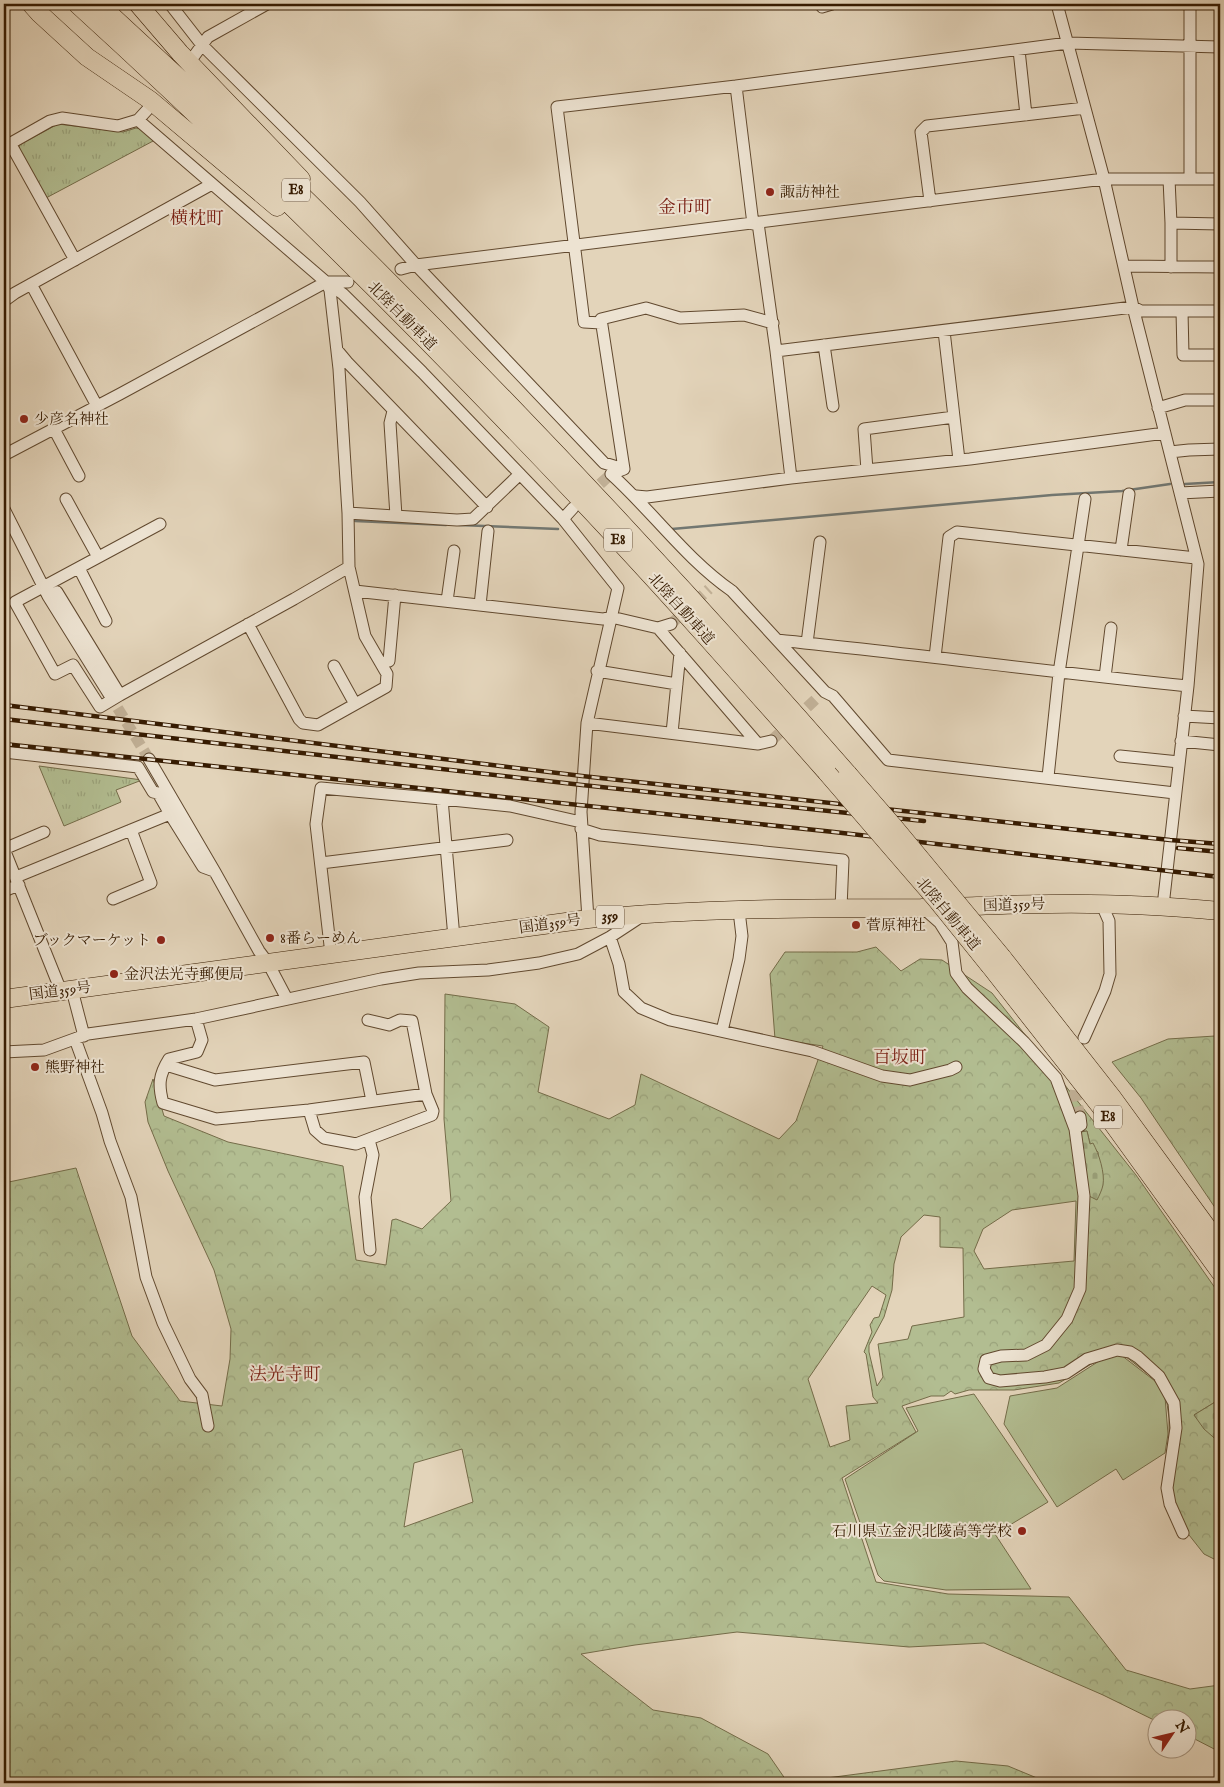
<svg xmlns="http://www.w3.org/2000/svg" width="1224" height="1787" font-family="'IM FELL English','Noto Serif JP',serif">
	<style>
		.grass { fill: #b2bd91; stroke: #746c49 }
		.forest { fill: url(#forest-crowns); stroke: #746c49; fill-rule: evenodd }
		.cemetery { fill: url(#cemetery-stones); stroke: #746c49 }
		.park { fill: url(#park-tufts); stroke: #746c49 }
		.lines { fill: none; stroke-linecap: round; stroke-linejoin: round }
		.stream { stroke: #727771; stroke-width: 2.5 }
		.minor-tunnel { stroke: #c0af95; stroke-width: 11; stroke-dasharray: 11 5.5; stroke-linecap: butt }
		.minor-casing { stroke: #61492f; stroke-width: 13 }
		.highway-casing { stroke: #361b01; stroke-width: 19 }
		.minor { stroke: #ede3d2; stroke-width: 11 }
		.highway { stroke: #e3d4ba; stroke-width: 18 }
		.rail-casing { stroke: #361b01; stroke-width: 4.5 }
		.rail { stroke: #ede3d2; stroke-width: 2.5; stroke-dasharray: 8; stroke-linecap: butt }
		.highway-bridge-casing { stroke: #361b01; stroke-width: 19; stroke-linecap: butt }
		.highway-bridge { stroke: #e3d4ba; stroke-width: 18 }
		.poi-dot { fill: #8f2418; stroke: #ede3d2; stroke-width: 2 }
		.labels { text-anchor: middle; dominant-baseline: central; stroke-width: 4; stroke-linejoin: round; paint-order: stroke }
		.shield { fill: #ede3d2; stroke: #6d5740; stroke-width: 1 }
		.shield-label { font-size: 14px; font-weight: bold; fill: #361b01 }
		.poi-label { font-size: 15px; fill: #361b01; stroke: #ede3d2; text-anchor: start }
		.street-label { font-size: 15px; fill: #361b01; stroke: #ede3d2 }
		.quarter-label { font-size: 18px; fill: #7a1f14; stroke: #ede3d2 }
	</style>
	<defs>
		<pattern id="forest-crowns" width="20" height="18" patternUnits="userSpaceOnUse" patternTransform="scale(1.25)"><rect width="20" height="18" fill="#b2bd91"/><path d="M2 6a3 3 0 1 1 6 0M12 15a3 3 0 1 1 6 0" fill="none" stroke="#9aa27b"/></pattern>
		<pattern id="cemetery-stones" width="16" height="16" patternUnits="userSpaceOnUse" patternTransform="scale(1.25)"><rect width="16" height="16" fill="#b2bd91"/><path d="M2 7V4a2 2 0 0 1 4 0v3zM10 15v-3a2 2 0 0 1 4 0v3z" fill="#9aa27b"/></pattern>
		<pattern id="park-tufts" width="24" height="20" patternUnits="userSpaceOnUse" patternTransform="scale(1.25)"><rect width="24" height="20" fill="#b2bd91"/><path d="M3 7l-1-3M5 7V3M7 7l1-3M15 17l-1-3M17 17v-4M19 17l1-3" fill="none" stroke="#9aa27b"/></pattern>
	</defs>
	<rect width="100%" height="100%" fill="#e3d4ba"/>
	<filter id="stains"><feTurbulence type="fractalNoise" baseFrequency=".004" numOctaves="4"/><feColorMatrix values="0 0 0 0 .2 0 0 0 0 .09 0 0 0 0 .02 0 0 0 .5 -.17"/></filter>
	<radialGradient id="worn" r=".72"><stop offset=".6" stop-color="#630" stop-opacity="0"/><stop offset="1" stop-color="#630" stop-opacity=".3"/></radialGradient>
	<!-- grass -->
	<path class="grass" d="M1110,1354L1121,1355L1155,1381L1165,1397L1168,1434L1165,1453L1123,1480L1116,1469L1057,1507L1004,1424L1010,1396L1057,1388Z
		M974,1394L1048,1502L995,1534L1031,1589L946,1590L884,1581L878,1575L845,1479L918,1431L906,1408Z"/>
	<!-- forest -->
	<path class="forest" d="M876,947L901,971L920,959L942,960L992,993L1136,1175L1220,1295V1399L1194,1415L1218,1442L1220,1443V1562L1204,1554L1167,1507L1163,1482L1169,1434V1418L1166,1396L1157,1381L1121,1353H1110L1059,1383L1014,1390H969L955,1394L951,1391L944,1396H931L902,1406L916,1432L842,1478L876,1582L948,1594L1069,1597L1126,1670L1190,1689L1220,1685V1752L1187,1735L1186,1720H1156V1721L1103,1695L984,1643L909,1647L737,1632L635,1645L581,1654L653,1710L701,1718L768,1754L788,1783H4V1183L76,1168L132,1336L180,1401L222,1406L230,1359L231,1329L214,1270L168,1171L148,1122L145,1102L153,1079L164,1116L228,1142L343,1166L356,1260L386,1265L392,1220L396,1219L422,1229L451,1201L444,1119L445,994L515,1004L549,1027L538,1092L609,1119L635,1105L641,1074L779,1139L796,1121L823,1046L775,1039L770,974L785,952H857ZM1087,1131L1090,1144L1098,1152L1099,1161L1074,1133ZM1076,1201L1074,1261L984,1269L974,1251L983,1229L1012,1210ZM924,1215L940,1217V1247L963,1248L964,1317L912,1326L908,1339L878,1344L883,1377L877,1386L869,1352V1345L884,1317L892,1290L894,1264L901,1237ZM872,1286L886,1295L879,1317L874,1318L870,1325L872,1332L864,1352L866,1354L873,1397L878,1403L846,1406L850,1440L830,1447L808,1379ZM462,1449L473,1502L404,1527L414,1463Z
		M1220,1032V1215L1141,1098L1112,1062L1168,1039L1215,1036Z
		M956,1761L1008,1766L1049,1783H789Z"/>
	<!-- cemetery -->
	<path class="cemetery" d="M1087,1131L1090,1144L1093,1143C1099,1154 1105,1173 1103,1185C1102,1190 1099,1196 1097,1200L1087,1195L1074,1133Z
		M1220,1399V1443L1204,1429L1194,1415Z"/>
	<!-- park -->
	<path class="park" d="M58,124L123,132L136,128L142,129L155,140L46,198L19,149V145Z
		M39,766L142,780L116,790L121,802L64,826Z"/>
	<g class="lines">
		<!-- stream -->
		<path class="stream" d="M1185,484L1220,482
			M355,521L446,525
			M459,525L558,529
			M672,529L1052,495L1122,491L1170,484"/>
		<!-- minor-tunnel -->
		<path class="minor-tunnel" d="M588,495L611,474
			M671,624L709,589
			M109,694L149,759
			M771,741L818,697
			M1078,1074L1075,1094L1080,1117"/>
		<!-- minor casing -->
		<g class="minor-casing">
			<path id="minor" d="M170,4L202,45L360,202L416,265L604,463L624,469
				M821,4L822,7L832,4
				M1057,4L1104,179H1220
				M1019,50L1026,115
				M194,56L208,37L267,4
				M736,86L753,224
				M138,120L326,282L343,294L422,372L563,519L618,588L587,723L581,812L588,919
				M10,143L75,260
				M4,147L50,121L62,118L118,126L138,120L148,109
				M1169,179L1171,223
				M1190,179V4
				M930,201L921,132L927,126L1085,108
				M758,223L776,351L791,478
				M1124,266L1220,267
				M1171,267V223L1220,224
				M401,269L416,265L1104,179L1133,307L1198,564L1188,686L1163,906
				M31,284L97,406
				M4,301L15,293L212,184
				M1182,311L1183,355H1220
				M601,323L584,322L557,107L736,86L1068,43L1220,47
				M944,331L959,460
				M824,345L833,406
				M337,350L347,362L487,507
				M776,351L1133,307L1141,311H1220
				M1158,408L1185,400H1220
				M393,411L390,423L396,516
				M54,429L79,476
				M1170,452L1189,450L1220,449
				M4,455L120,394L326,282H348
				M624,469L611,474C653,512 686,559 732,591L825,692L833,696L888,760L1175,793
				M624,469L601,319L646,308L680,318L744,315L773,323
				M867,470L864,429L954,417
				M1180,493L1220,491
				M636,496L647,497L791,478L970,459L1165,433
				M66,499L98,557
				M4,509L48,596L109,694
				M348,513L457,520L473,519L520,474
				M563,519L573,508
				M1121,550L1129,494
				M79,568L106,621
				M355,591L603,619L611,617L658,628L671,624
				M48,596L57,592L120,695L294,599L349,567
				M447,601L454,551
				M480,605L488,531
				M248,624L299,719L303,723L318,725L386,687L387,674L365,636L349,567L348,513L339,369L330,290L326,282
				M658,628L758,744
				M777,640C914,654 1050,672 1188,686
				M807,643L820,542
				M935,657L949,537L957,532L1196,558
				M389,661L395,595
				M334,666L355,704
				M597,671L677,684
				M1105,677L1111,628
				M120,695L100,707L73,665L55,674L15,602L160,524
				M1184,716L1220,718
				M587,723L758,744L771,741
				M672,733L680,653
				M1181,741L1220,745
				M4,752L138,767L153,792L158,793L170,814
				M1120,756L1179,762
				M149,759L215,872L259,951L268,963L287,999
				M1048,777L1059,673L1085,499
				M442,799L510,806L581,822
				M581,829L600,835L843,860L841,908
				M4,849L61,991
				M4,849L44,832
				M321,863L507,840
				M16,877L170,814L203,867L214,871
				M4,891L19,885
				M113,899L151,883L131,830
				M923,908L940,923L952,942L956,973L967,988L1024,1042L1056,1078L1075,1129L1084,1196L1080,1289L1067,1319L1046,1345L1026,1355L1001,1356L986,1360L984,1369L989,1378L1000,1381L1045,1377L1066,1373L1087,1359L1117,1350L1130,1352L1138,1357L1159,1376L1174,1403L1176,1428L1167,1488L1170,1504L1183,1533
				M610,937L619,964L624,992L641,1008L670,1020L812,1051L882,1076L910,1080L950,1070L956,1067
				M331,954L316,824L321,788L442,799L454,938
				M72,990L84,1036
				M196,1019L202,1040L197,1052L169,1059C159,1075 158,1085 163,1103L216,1119L309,1110L426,1094L412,1021L400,1020L389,1025L368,1020
				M722,1031L739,959L742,936L739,911
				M1084,1038L1105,991L1110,974L1109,921L1102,905
				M75,1039L102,1113L110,1141L131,1197L146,1277L163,1323L190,1379L202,1395L208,1426
				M4,1052L44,1050L88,1034L196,1019L381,979L419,973L488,970L539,963L578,954L610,937L642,916
				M166,1065L215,1080L364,1062L372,1101
				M309,1110L315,1130L324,1138L356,1144L432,1115L433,1111L426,1094
				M1075,1129L1081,1125L1080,1117
				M369,1140L373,1155L365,1197L370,1250"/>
		</g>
		<!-- highway casing -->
		<g class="highway-casing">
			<path id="highway" d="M31,4L39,13L87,57L150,100L277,207
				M77,4C249,161 414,324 574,493C661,585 744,679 828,774
				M99,4C364,246 612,504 848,774
				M138,4L180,53L301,179
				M1002,957L1112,1097L1220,1245
				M990,966L1100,1106L1220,1272
				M4,999L588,919C699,908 810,908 921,908C964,907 1007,904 1050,904C1107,903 1164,906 1220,911"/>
		</g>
		<!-- minor -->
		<use href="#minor" class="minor"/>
		<!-- highway -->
		<use href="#highway" class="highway"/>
		<!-- rail casing -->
		<g class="rail-casing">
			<path id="rail" d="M4,705L582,776L1170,840L1220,844
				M4,719L582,785L924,821
				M4,744L834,832L1220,877
				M1178,848L1220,852"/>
		</g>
		<!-- rail -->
		<use href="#rail" class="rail"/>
		<!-- highway-bridge casing -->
		<g class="highway-bridge-casing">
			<path id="highway-bridge" d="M828,774L936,899L990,966
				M848,774L894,827L1002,957"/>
		</g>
		<!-- highway-bridge -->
		<use href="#highway-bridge" class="highway-bridge"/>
	</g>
	<!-- markers -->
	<g class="poi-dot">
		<circle cx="770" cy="192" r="5"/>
		<circle cx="24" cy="419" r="5"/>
		<circle cx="856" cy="925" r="5"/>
		<circle cx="270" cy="938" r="5"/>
		<circle cx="161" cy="940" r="5"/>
		<circle cx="114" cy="974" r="5"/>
		<circle cx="35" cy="1067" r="5"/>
		<circle cx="1022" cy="1531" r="5"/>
	</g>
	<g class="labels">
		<!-- shield labels -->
		<g class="shield">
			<rect x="282" y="178.5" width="28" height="23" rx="4"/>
			<rect x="604" y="528.5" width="28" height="23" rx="4"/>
			<rect x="596" y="905.5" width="28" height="23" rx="4"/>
			<rect x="1094" y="1105.5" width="28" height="23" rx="4"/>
		</g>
		<g class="shield-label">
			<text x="296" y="190">E8</text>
			<text x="618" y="540">E8</text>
			<text x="610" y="917">359</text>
			<text x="1108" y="1117">E8</text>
		</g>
		<!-- poi labels -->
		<g class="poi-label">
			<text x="780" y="192">諏訪神社</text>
			<text x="34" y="419">少彦名神社</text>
			<text x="866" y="925">菅原神社</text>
			<text x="280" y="938">8番らーめん</text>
			<text x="151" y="940" text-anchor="end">ブックマーケット</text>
			<text x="124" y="974">金沢法光寺郵便局</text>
			<text x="45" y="1067">熊野神社</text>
			<text x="1012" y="1531" text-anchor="end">石川県立金沢北陵高等学校</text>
		</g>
		<!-- street labels -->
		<g class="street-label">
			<text transform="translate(402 316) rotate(45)">北陸自動車道</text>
			<text transform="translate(681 609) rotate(48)">北陸自動車道</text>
			<text transform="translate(1014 905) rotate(-2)">国道359号</text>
			<text transform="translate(948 914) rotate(50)">北陸自動車道</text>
			<text transform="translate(550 924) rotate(-8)">国道359号</text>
			<text transform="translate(60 991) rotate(-7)">国道359号</text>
		</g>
		<!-- quarter labels -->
		<g class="quarter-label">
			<text x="685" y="208">金市町</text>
			<text x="197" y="219">横枕町</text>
			<text x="900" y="1058">百坂町</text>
			<text x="285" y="1375">法光寺町</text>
		</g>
	</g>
	<!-- margin -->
	<rect width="1224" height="1787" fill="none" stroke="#e3d4ba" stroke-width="20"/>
	<rect x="5" y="5" width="1214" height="1777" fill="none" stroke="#361b01" stroke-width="2.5"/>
	<rect x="10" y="10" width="1204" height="1767" fill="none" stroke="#361b01"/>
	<!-- north arrow -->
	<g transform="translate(1172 1734) rotate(55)"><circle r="24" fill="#ede3d2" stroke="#a4937e"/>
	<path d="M0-4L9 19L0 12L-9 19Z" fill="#8f2418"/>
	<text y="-8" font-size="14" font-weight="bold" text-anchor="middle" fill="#361b01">N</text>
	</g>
	<rect width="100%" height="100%" filter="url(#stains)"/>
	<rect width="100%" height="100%" fill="url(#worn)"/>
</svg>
